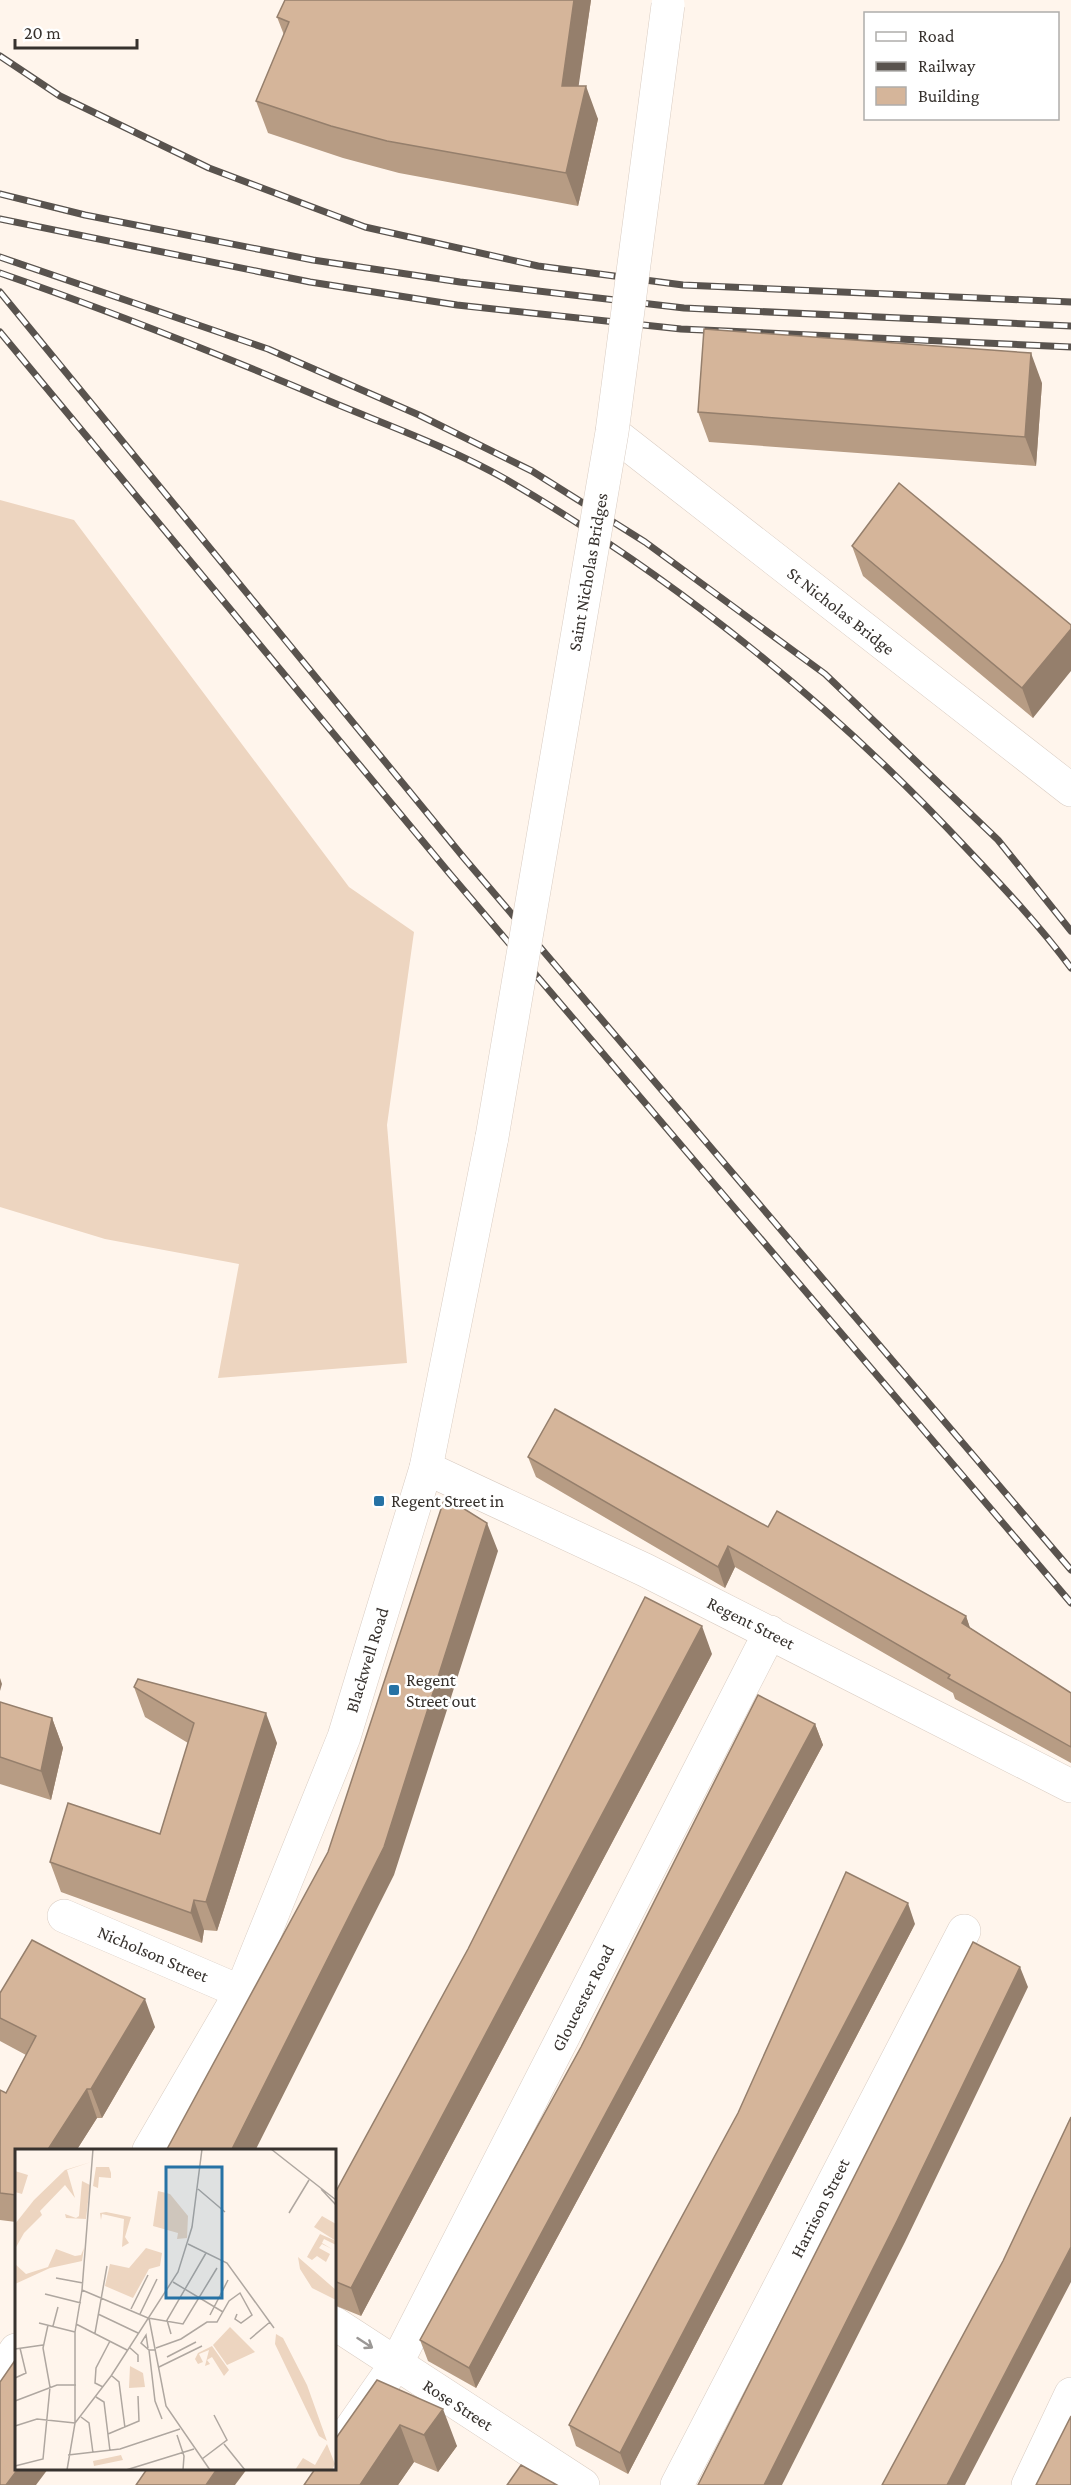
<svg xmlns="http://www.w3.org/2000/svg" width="1071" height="2485" font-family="'Crimson Pro',serif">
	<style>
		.garden { fill: #edd5c0 }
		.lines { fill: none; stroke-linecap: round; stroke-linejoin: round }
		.street-casing { stroke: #d9ccc2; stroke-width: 34 }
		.secondary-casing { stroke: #d9ccc2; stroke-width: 34 }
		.street { stroke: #fff; stroke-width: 33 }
		.secondary { stroke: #fff; stroke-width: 33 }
		.rail-casing { stroke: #59534e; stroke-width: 7 }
		.rail { stroke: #fff; stroke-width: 4.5; stroke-dasharray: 14; stroke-linecap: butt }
		.secondary-bridge-casing { stroke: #d9ccc2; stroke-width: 34; stroke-linecap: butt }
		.secondary-bridge { stroke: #fff; stroke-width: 33 }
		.wall { fill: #b79c84 }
		.shaded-wall { fill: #957f6c }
		.building { fill: #d5b59a; stroke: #957f6c; stroke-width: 1.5 }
		.oneway { stroke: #9b9896 }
		.poi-dot { fill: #2672a5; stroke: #fff; stroke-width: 2 }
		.labels { text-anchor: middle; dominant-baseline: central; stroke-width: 5; stroke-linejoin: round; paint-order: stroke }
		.street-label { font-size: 18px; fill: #37322e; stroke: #fff }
		.poi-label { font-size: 18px; fill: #37322e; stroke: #fff; text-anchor: start }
		.inset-road { fill: none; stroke: #afa7a0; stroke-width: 1.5 }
		.view { fill: #2672a5; fill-opacity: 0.15; stroke: #2672a5; stroke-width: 3 }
		.inset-edge { fill: none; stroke: #37322e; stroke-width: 3 }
	</style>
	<rect width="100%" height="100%" fill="#fff5ec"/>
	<!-- garden -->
	<path class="garden" d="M0,500L74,520L349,887L414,932L387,1125L407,1363L218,1378L239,1264L105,1239L0,1207Z"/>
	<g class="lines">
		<!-- street casing -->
		<g class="street-casing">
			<path id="street" d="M612,432L1071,790
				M426,1468L645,1570L1071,1786
				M64,1916L241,1992
				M334,2323L583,2485
				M334,2453L396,2364L770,1632
				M677,2485L964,1931
				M1028,2485L1071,2394"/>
		</g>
		<!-- secondary casing -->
		<g class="secondary-casing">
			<path id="secondary" d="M149,2150L241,1992L344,1737L426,1468L492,1137
				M0,2374L16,2350"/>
		</g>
		<!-- street -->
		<use href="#street" class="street"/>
		<!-- secondary -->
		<use href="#secondary" class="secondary"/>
		<!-- rail casing -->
		<g class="rail-casing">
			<path id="rail" d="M0,56L60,96L209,168L365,227L538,266L683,285L1071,302
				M0,194L85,215L313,260L460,282L684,308L1071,326
				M0,219L310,282L457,305L681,329L1071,347
				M0,257L268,349L419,415L532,471L645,542L825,674L998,840L1071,931
				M0,273C113,312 224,356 334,403C392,427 453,449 507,480C677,579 834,706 968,850C1004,888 1040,926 1071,968
				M0,292L464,858L1071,1570
				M0,332L450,874L1071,1603"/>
		</g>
		<!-- rail -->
		<use href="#rail" class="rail"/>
		<!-- secondary-bridge casing -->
		<g class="secondary-bridge-casing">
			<path id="secondary-bridge" d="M492,1137L612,432L668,5"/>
		</g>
		<!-- secondary-bridge -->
		<use href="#secondary-bridge" class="secondary-bridge"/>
	</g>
	<!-- wall -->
	<path class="wall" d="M285,0H591L578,86L598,119L578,206L399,173L343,158L268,133L256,101L284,35L277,17Z
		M1042,383L1036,466L709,442L698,412Z
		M852,546L1071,625L1033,718L863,576Z
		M528,1457L768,1527L966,1616L970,1628L1071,1693V1763L955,1699L953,1693L735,1567L725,1588L536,1477Z
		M712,1654L361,2316L334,2305V2195Z
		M134,1687L277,1743L217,1931L204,1930L202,1943L61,1892L50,1862L160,1834L188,1743L145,1717Z
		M0,1702L52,1718L63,1748L51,1800L0,1784Z
		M815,1724L823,1745L476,2388L428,2361L420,2340L581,2047Z
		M915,1924L628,2474L576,2446L569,2425Z
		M0,1993L155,2027L102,2118H97L76,2151H16V2222L0,2220V2090L6,2093L26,2055L0,2041Z
		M377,2380L457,2446L438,2472L414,2462L398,2485H304Z"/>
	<!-- shaded-wall -->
	<path class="shaded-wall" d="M574,0H591L574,118L562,86Z
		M586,86L598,119L578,206L566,173Z
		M1031,353L1042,383L1036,466L1025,437Z
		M1071,629V671L1033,718L1022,688Z
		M487,1523L498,1551L394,1875L255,2151H231Z
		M728,1546L735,1567L725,1588L718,1567Z
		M966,1616L973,1637L962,1623Z
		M702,1626L712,1654L361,2316L351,2288Z
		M0,1678L2,1684L0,1691Z
		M266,1713L277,1743L217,1931L206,1902Z
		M52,1718L63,1748L51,1800L41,1771Z
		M815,1724L823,1745L476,2388L469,2368Z
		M194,1900L204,1930L202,1943L191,1913Z
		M908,1903L915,1924L628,2474L620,2453Z
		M1020,1967L1028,1987L905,2242L782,2485H764Z
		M145,1999L155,2027L102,2118L91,2089Z
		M87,2089L97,2118L76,2151H47Z
		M1071,2247V2282L965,2485H947Z
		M443,2409L457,2446L438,2472L424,2435Z
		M400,2425L414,2462L398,2485H360Z
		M18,2469H48L36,2485H6Z
		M217,2469H247L235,2485H206Z"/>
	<!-- building -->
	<path class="building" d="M285,0H574L562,86H586L566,173L387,141L331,126L256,101L289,22L277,17Z
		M704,329L1031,353L1025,437L698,412Z
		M899,483L1071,625V629L1022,688L852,546Z
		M555,1409L768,1527L777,1511L966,1616L962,1623L1071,1693V1747L948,1678L950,1675L728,1546L718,1567L528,1457Z
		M445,1497L487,1523L384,1847L231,2151H166L328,1852Z
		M645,1597L702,1626L351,2288L334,2281V2195L468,1949Z
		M138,1679L266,1713L206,1902L194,1900L191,1913L50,1862L68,1803L160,1834L194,1723L134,1687Z
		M758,1695L815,1724L469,2368L420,2340L581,2047Z
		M0,1702L52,1718L41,1771L0,1757Z
		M846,1872L908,1903L620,2453L569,2425L738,2113Z
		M32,1940L145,1999L91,2089H87L47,2151H16V2195L0,2193V2090L6,2093L36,2036L0,2018V1993Z
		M973,1942L1020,1967L897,2221L764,2485H698Z
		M1071,2117V2247L947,2485H882L1003,2261Z
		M16,2359V2469H18L6,2485H0V2382Z
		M377,2380L443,2409L424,2435L400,2425L360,2485H304L315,2469H334V2441Z
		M1071,2416V2485H1036Z
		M521,2465L557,2485H507Z
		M147,2469H217L206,2485H136Z"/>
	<!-- one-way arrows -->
	<defs><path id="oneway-shaft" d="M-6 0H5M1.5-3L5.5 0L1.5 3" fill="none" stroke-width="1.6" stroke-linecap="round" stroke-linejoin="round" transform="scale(1.5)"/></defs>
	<use class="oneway" href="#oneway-shaft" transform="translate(365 2343) rotate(33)"/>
	<!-- markers -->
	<g class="poi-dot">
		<rect x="373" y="1495" width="12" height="12" rx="3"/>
		<rect x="388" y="1684" width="12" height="12" rx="3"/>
	</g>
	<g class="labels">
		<!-- street labels -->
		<g class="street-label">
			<text transform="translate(588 572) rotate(-80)">Saint Nicholas Bridges</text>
			<text transform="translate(841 611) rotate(38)">St Nicholas Bridge</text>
			<text transform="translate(751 1623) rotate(27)">Regent Street</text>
			<text transform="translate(367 1660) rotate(-73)">Blackwell Road</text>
			<text transform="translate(153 1954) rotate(23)">Nicholson Street</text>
			<text transform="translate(583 1998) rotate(-63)">Gloucester Road</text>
			<text transform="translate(820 2208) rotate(-63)">Harrison Street</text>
			<text transform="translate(458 2405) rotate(33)">Rose Street</text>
		</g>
		<!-- poi labels -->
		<g class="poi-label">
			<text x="391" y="1501">Regent Street in</text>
			<text x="406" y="1680">Regent<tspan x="406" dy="21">Street out</tspan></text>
		</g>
	</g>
	<!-- overview -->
	<g transform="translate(15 2149)">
		<rect width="321" height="321" fill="#fff5ec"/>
		<path d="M81,18H94L96,24V29L84,28L83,39L78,37ZM67,32L75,36L71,70L51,69L50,65L61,69L64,67ZM91,63L116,68L110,88L114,94L107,98L109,70L87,65L86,71L85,64ZM305,85L321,92V96L309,90L307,94L317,100L307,95L304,99L315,105L311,113L302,107L297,111L292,108ZM261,185L268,189L292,236L312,292L304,287L260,195ZM197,197L214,221L209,227L197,208L192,211L195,215L190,217L194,201L184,205L188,213L183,215L180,210L183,204ZM106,306L108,311L79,317L78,312Z" fill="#edd5c0"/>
		<path d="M76,13L52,21L60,49L50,36L25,62L27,66L9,84L0,100V75L19,51L50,21ZM69,99L67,112L35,119L0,135V115L11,125L33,118L41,100L60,107L66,106Z" fill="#edd5c0"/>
		<path d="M307,67L321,75V92L299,78ZM283,108L321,141V151L297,139L285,120ZM215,178L240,203L212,216L198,196ZM115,217L128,224L130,238L114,239Z" fill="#edd5c0"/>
		<path d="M0,22L13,26L7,45L0,43ZM143,42L155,45L173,67L172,89L162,90L163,84L138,77ZM131,99L147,104L145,117L134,120L118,149L90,137L95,115L114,119ZM312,295L320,315L317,321H280L288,309L300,316Z" fill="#edd5c0"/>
		<path class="inset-road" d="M256,0L321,51M183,40L210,63M306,40L321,56M274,64L294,31M173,95L212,114L259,179M41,129L68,134M158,133L208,163M67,141L133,169L168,175L202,119M30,145L66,154M116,160L133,126M83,165L123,184M125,165L142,130M195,166L213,131M134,169L151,257L195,321M24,174L60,183M61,175L112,201M38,177L43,158M80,184L92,117M156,185L152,171L191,104M235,190L255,173M114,198L123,206V213M133,199L131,186L126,194L134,201H141M141,199L166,190L192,173H202L214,152L225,144L237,166L226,174L220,170L222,165M0,200L28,196M134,201L140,252L147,270M152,208L181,193M144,218L187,197M97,227L104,233L110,279M0,229L11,224L5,199M88,238L80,234L81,219L95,192M81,248L89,253L95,302M0,252L42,236H61M66,268L74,274L78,304M60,274V183L67,141L78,0M0,277L22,270L60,274M93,285L124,272L123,247M162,286L169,307L168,321M209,295L230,321M53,306L105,300L165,280M187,310L212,291L199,266M0,317L28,310L35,238L28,199L33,176M52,321L60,274L96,227L163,123L177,78L187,0M111,321L179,300"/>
		<path class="view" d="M151,18H207V149H151Z"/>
		<rect width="321" height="321" class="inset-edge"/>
	</g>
	<!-- legend -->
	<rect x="864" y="12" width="195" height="108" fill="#ffffff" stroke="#afadab" stroke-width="1.5"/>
	<rect x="876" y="32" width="30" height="9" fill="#ffffff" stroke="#afadab" stroke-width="1.5"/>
	<text x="918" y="42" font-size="18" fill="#37322e">Road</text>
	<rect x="876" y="62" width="30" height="9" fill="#59534e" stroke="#afadab" stroke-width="1.5"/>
	<text x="918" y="72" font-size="18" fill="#37322e">Railway</text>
	<rect x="876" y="87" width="30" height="18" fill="#d5b59a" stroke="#afadab" stroke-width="1.5"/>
	<text x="918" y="102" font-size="18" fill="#37322e">Building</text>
	<!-- scale -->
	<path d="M15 39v9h122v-9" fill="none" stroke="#37322e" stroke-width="3"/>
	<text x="24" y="39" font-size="18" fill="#37322e" stroke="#ffffff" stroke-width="4.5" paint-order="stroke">20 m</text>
</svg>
